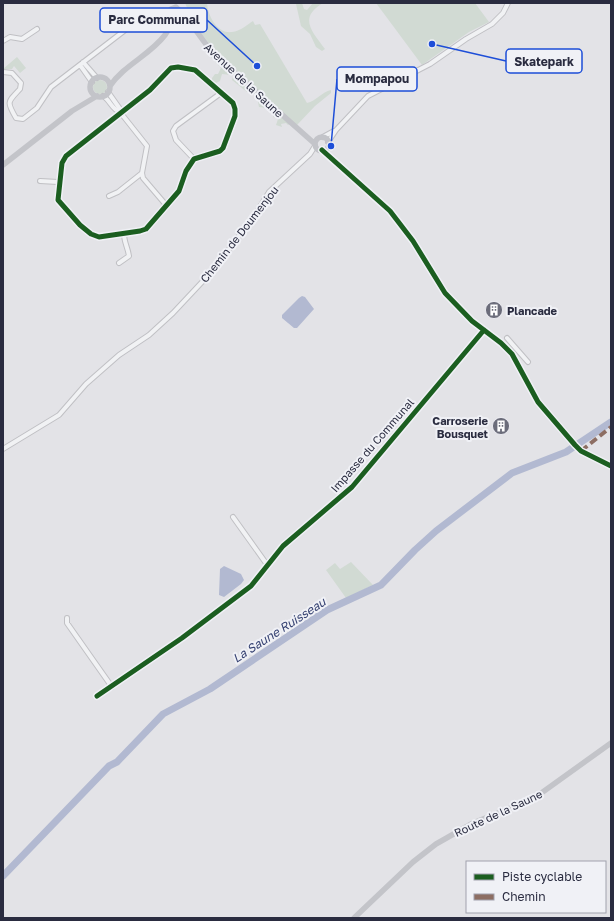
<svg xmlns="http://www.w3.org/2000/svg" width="614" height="921" font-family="'Golos Text',sans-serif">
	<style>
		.green { fill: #d1dad3 }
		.water { fill: #b2b9d1 }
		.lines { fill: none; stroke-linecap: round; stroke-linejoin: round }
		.river { stroke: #b2b9d1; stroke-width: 7 }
		.street-casing { stroke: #c0c0c4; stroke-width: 6 }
		.street { stroke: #f1f2f4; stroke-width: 4 }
		.secondary { stroke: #c3c4c9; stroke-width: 5.5 }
		.quiet { stroke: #8d6e63; stroke-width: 4; stroke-dasharray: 8 4; stroke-linecap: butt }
		.cycleway-casing { stroke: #f0f1f6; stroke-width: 8 }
		.cycleway { stroke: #1b5e20; stroke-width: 5 }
		.labels { text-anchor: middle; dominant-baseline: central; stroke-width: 4; stroke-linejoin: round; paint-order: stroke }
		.street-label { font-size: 11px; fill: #2a2c40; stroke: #f0f1f6 }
		.poi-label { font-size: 11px; font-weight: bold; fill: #2a2c40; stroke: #f0f1f6; text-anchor: start }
		.water-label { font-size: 12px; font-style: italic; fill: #364272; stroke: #f0f1f6 }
		.leader { fill: none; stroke: #1d4ed8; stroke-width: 1.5 }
		.callout-dot { fill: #1d4ed8; stroke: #f0f1f6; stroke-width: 1.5 }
		.callout { fill: #f0f1f6; stroke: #1d4ed8; stroke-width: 1.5 }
		.callout-label { font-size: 12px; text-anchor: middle; font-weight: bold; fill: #2a2c40 }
	</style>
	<rect width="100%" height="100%" fill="#e3e3e7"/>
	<!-- green -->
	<path class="green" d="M185,3H207C208,16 217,34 232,32C240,31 247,25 253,21L255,25L260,24L307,103C316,101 322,92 331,90V93L315,106L297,125L292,122L288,125L286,123L281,124L282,127L276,125L278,119L273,117L275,113L277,112L269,105L268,108L259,107L258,102L262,100L256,87H252L247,79L245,83L250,88L247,92L232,80L233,77L241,79L231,72V75L222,74L220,81L216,83L212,82V78L215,74H218L221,68L210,56L217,53L195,26Z
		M302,3L304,9L307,10L313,3H323C298,18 312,31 325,49L322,51L316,47L310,34L301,26L296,4Z
		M376,3H475L489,22L469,32L422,65Z
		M17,57L26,68L20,73L14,66L12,69H3Z
		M93 87a7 7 0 1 1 14 0a7 7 0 1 1-14 0Z
		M351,562L373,585L346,598L326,570L335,563L340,569Z"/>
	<!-- water -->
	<path class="water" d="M302,296L305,297L314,309L297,328H294L282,318V315L299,298Z
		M224,566L241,574L244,580L241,584L224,597L219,595L220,569Z"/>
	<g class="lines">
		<!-- river -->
		<path class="river" d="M3,876L109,766L117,762L163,714L210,689L327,610L381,585L415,550L436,531L512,473L566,452L611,422"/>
		<!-- street casing -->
		<g class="street-casing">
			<path id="street" d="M3,41L10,37L22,39L37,29
				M83,62L97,78
				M80,65L92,82
				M178,67L195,70L233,103L235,109V116L223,148L220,151L194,159L186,171L179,191L146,229L140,231L99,237L91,234L80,225L58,200L62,163L66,156L150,90L171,68Z
				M3,72L12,73L21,83L20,89C8,102 6,101 16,118L23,119L37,108L51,87L133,24
				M108,92L120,109V112
				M103,96C110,100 112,110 120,112L147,146L142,173L143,178L166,205
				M323,137L334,131
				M328,142L336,130L368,96L430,64L466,39L492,24L503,13L508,3
				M194,159L176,140L173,131L176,126L221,93
				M40,181L58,182
				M109,196L118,192L142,173
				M119,263L129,256C128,248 124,242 124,234
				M507,338L528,362
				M3,449L59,415L86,384L119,355L149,335L173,313L203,281L230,248L255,215L269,192L310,154L315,146
				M233,517L268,566
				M67,618V623L112,687
				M97,696L182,638L251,586L283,546L352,487L484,330"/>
		</g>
		<!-- street -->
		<use href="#street" class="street"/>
		<!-- secondary -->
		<path class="secondary" d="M188,21L179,14L173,12L171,9L176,7C191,20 201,40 215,55L315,144
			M90 87a10 10 0 1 1 20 0a10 10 0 1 1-20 0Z
			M110,86C124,65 150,55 165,35C171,27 172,18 174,9
			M315 144a7 7 0 1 1 14 0a7 7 0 1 1-14 0Z
			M322,150L390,211L413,241L445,293L472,321L501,343L512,354L538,402L575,445L581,451L611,466
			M3,165L72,111L97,96
			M354,918L413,862L436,844L473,823L533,799L611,743"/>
		<!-- quiet -->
		<path class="quiet" d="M581,451L611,427"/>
		<!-- cycleway casing -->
		<g class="cycleway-casing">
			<path id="cycleway" d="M178,67L195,70L233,103L235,109V116L223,148L220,151L194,159L186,171L179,191L146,229L140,231L99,237L91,234L80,225L58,200L62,163L66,156L150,90L171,68Z
				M322,150L390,211L413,241L445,293L472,321L501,343L512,354L538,402L575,445L581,451L611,466
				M97,696L182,638L251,586L283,546L352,487L484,330"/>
		</g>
		<!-- cycleway -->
		<use href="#cycleway" class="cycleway"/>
	</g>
	<!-- icons -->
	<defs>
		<g id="building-disc" transform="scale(0.9)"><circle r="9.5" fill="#6b6c7a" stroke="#f0f1f6"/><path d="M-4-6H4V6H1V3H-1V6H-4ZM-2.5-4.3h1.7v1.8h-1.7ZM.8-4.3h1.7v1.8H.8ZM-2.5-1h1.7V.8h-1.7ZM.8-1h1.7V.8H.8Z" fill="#fff"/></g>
	</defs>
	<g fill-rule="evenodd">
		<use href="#building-disc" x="494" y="310"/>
		<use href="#building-disc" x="501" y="426"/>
	</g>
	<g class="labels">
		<!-- street labels -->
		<g class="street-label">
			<text transform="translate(244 80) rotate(43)">Avenue de la Saune</text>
			<text transform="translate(239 234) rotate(-52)">Chemin de Doumenjou</text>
			<text transform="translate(372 445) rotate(-49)">Impasse du Communal</text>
			<text transform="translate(498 813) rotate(-25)">Route de la Saune</text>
		</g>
		<!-- poi labels -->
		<g class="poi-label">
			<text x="507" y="310">Plancade</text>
			<text x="488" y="420" text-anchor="end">Carroserie<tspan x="488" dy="13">Bousquet</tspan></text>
		</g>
		<!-- water labels -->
		<g class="water-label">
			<text transform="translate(279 630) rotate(-33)">La Saune Ruisseau</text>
		</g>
	</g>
	<!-- callouts -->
	<path class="leader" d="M257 66L207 20M432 44L506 61M331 146L337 79"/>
	<g class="callout-dot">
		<circle cx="257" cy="66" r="4"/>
		<circle cx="432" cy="44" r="4"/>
		<circle cx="331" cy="146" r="4"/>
	</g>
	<g class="callout">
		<rect x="100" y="8" width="107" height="24" rx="4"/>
		<rect x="506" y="49" width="76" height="24" rx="4"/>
		<rect x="337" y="67" width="80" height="24" rx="4"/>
	</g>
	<g class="callout-label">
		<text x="154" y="24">Parc Communal</text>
		<text x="544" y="66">Skatepark</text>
		<text x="377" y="83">Mompapou</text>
	</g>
	<!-- border -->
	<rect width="614" height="921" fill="none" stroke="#2a2c40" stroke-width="8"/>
	<!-- legend -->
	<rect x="466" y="861" width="140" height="52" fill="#f0f1f6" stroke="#a1a2ad"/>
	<rect x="474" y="874" width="20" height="6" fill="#1b5e20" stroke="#a1a2ad"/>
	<text x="502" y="881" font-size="12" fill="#2a2c40">Piste cyclable</text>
	<rect x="474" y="894" width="20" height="6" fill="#8d6e63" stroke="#a1a2ad"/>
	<text x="502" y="901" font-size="12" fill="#2a2c40">Chemin</text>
</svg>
